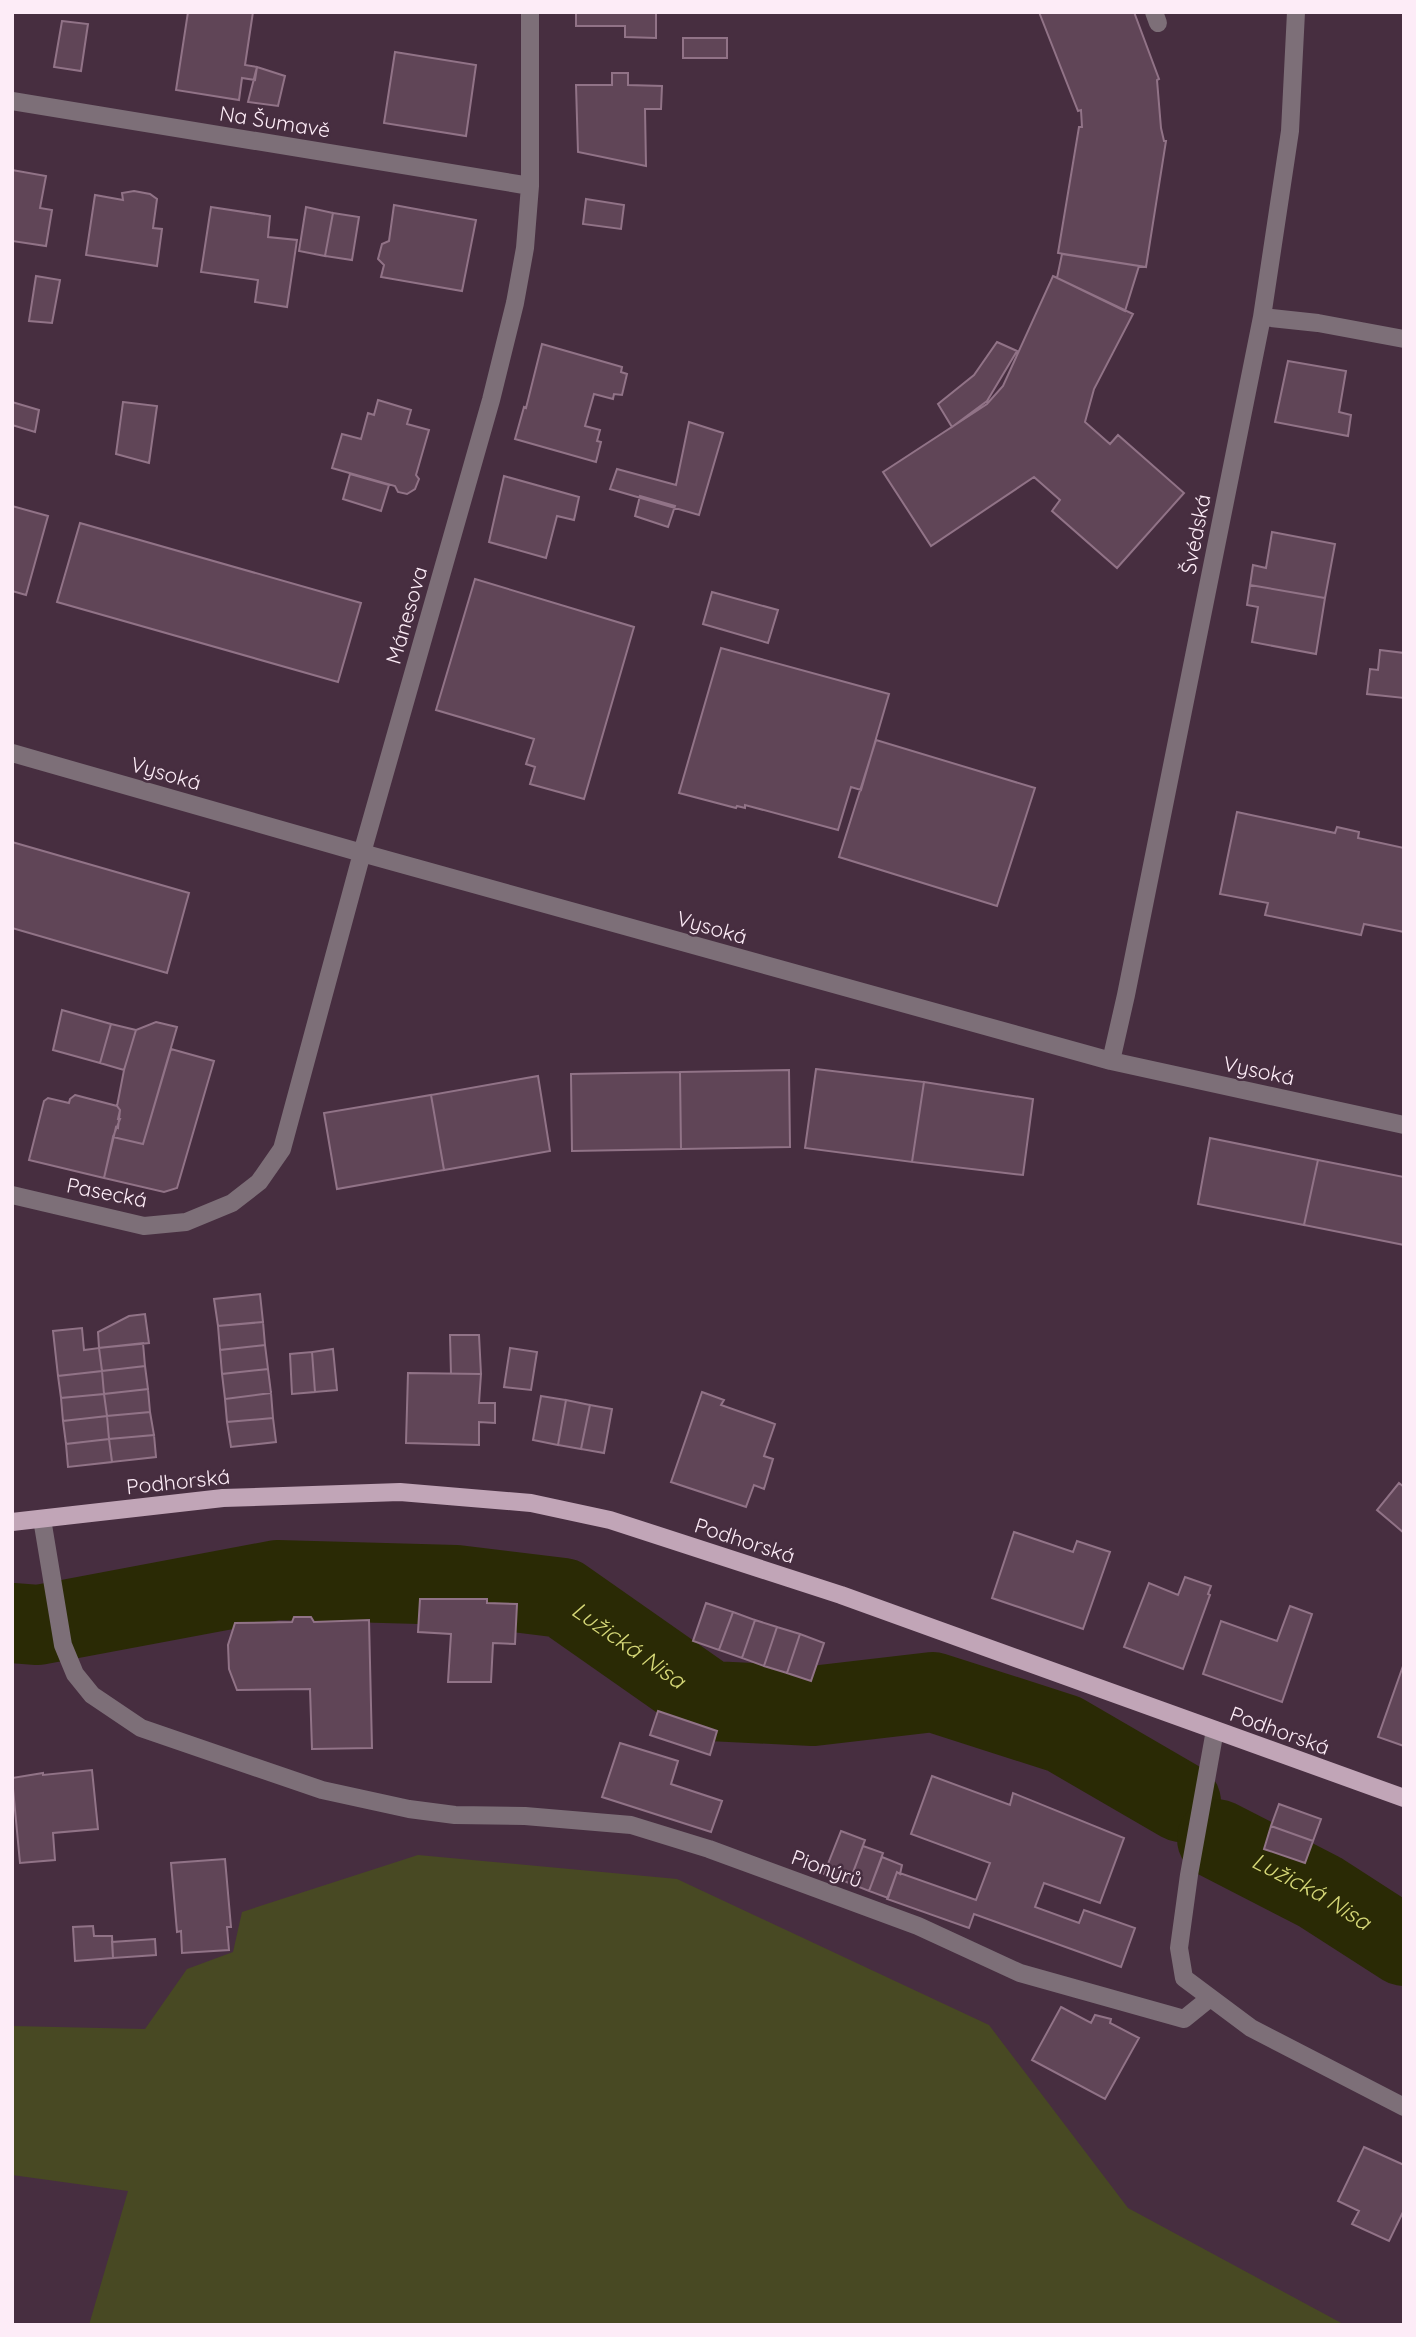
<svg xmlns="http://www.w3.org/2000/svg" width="1416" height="2337" font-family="Quicksand,sans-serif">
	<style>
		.green { fill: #484923 }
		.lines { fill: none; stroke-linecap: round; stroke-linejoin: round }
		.river { stroke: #2a2a05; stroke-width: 80 }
		.building { fill: #604557; stroke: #917387; stroke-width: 2 }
		.service { stroke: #7d6f78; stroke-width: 18 }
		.minor { stroke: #7d6f78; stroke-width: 18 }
		.primary { stroke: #c1a5b7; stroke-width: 18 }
		.labels { text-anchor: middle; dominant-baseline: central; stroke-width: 5; stroke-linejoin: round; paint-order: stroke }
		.street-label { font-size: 21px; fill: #fdecf7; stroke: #472e40 }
		.water-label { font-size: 23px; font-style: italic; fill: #d5d777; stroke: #472e40 }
	</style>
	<rect width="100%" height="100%" fill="#472e40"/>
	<!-- green -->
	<path class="green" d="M418,1855L677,1879L989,2025L1128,2208L1345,2325H89L128,2191L12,2175V2026L145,2029L187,1969L233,1952L242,1912Z"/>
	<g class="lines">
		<!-- river -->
		<g class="river">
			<path id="s1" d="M12,1623L38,1625L277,1580L456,1585L563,1598L710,1701L813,1706L933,1692L1064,1734L1181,1802"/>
			<path id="s2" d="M1217,1839L1320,1892L1404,1946"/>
		</g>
	</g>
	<!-- building -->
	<path class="building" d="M188,12H253L245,65L257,67L255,80L242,78L239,100L176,90Z
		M576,12H656V38L625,37V26H576Z
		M1039,12H1134L1159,79L1157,80L1161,128L1164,141H1166L1146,267L1058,253L1079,127H1082L1081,110L1078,111Z
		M62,21L88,24L81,71L54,67Z
		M683,38H727V58H683Z
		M395,52L476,65L466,136L384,123Z
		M257,67L285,76L278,106L248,102Z
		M612,73H628V85L662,86L661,109H645L646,166L578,152L576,85H612Z
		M12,170L46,176L40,208L52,210L46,246L12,241Z
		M134,191L150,194L157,199L153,228L162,229L157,266L86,255L95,195L123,200L122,193Z
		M586,199L624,205L621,229L583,224Z
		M394,205L476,220L462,291L381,277L384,265L378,259L382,244L389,241Z
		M211,207L270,216L268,237L297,240L287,307L255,302L258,280L201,272Z
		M306,207L333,213L325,256L299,251Z
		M333,213L359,217L352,260L325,256Z
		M1062,254L1139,266L1125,311L1057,278Z
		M36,276L60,280L52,323L29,321Z
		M1053,276L1133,314L1094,389L1085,422L1110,444L1118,435L1184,493L1117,568L1052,511L1060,500L1034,477L931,546L883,472L987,404L1003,386Z
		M997,342L1017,351L987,401L952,427L938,404L974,375Z
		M542,344L622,367L621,372L627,374L622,395L614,394L613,399L594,394L585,426L600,430L597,441L601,442L596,462L515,439L524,407L526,408Z
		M1288,361L1346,371L1339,412L1351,415L1348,436L1275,422Z
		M378,400L411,410L407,424L429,430L416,475L419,479L415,489L407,494L398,492L395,486L332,468L342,434L361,439L368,413L374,415Z
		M12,402L39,410L35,432L12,425Z
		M123,402L157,406L149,463L116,454Z
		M689,422L723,433L699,515L610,489L617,469L676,485Z
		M350,474L389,485L381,511L343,499Z
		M504,476L579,497L574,520L557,516L546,558L489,542Z
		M640,496L675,506L668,527L635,516Z
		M12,506L48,516L26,595L12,591Z
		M80,523L361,603L338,682L57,602Z
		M1272,532L1335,544L1325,598L1250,585L1253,565L1266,568Z
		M475,579L634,627L584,799L530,784L535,767L526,764L534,739L436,710Z
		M1250,585L1325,598L1316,654L1252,642L1258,607L1247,605Z
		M712,592L778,610L768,643L703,624Z
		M721,648L889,694L861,790L851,787L838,830L745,805V808L737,806L736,808L679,793Z
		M1380,650L1404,653V698L1367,694L1370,669L1378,670Z
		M876,740L1035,788L997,906L839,857Z
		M1237,812L1335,833L1337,827L1359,832L1358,838L1404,848V932L1364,924L1361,935L1265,915L1268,903L1220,894Z
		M12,842L189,893L167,973L12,928Z
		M62,1010L111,1024L100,1063L53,1050Z
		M156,1022L177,1027L143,1144L113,1137L120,1119H118L120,1110L117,1106L124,1070L136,1030Z
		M111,1024L136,1030L124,1070L100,1063Z
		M171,1049L214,1061L177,1188L164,1192L104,1178L113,1137L143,1144Z
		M816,1069L924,1082L912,1162L805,1148Z
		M789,1070L790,1147L681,1149L680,1072Z
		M680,1072L681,1149L572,1151L571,1074Z
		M538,1076L550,1151L444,1170L431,1095Z
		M924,1082L1033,1099L1023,1175L912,1162Z
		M75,1095L117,1106L120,1110L118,1128L116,1127L104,1178L29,1160L44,1101L48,1098L69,1103L70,1099Z
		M431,1095L444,1170L337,1189L324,1113Z
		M1210,1138L1318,1160L1304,1225L1198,1204Z
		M1318,1160L1404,1177V1245L1304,1225Z
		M260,1294L263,1322L218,1326L214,1299Z
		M145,1314L149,1343L99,1348L98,1332L129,1316Z
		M263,1322L265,1345L220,1350L218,1326Z
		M82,1328L84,1350L99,1348L102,1371L58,1376L53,1331Z
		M450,1335H479L481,1374H451Z
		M143,1343L145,1366L102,1371L99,1348Z
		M265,1345L268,1369L222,1374L220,1350Z
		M510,1348L537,1352L531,1390L504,1387Z
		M333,1349L337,1390L315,1392L312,1352Z
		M312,1352L315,1392L292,1394L290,1354Z
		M145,1366L148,1389L104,1394L102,1371Z
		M268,1369L271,1393L225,1399L222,1374Z
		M102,1371L104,1394L61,1398L58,1376Z
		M408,1373L481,1374L479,1403H495V1423L479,1422V1445L406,1443Z
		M148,1389L150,1412L107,1416L104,1394Z
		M702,1392L724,1400L721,1405L775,1424L764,1456L773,1459L764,1489L754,1485L746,1507L671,1482Z
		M271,1393L273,1418L227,1422L225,1399Z
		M104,1394L107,1416L63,1421L61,1398Z
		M541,1396L566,1400L558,1445L533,1440Z
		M566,1400L590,1405L581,1449L558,1445Z
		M590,1405L612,1409L604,1453L581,1449Z
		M150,1412L154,1435L109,1439L107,1416Z
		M107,1416L109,1439L66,1444L63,1421Z
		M273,1418L276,1442L231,1447L227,1422Z
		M154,1435L156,1457L112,1462L109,1439Z
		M109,1439L112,1462L68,1467L66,1444Z
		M1399,1483L1404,1487V1533L1377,1510Z
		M1014,1532L1073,1552L1077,1541L1110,1552L1083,1629L992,1598Z
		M1185,1577L1211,1586L1208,1594L1210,1595L1183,1669L1124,1647L1149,1583L1178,1595Z
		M420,1599H487V1603L517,1604L515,1644L493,1643L491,1682H448L451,1634L418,1632Z
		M706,1603L733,1612L719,1650L693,1641Z
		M1290,1606L1312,1614L1282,1702L1203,1674L1221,1621L1277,1641Z
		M733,1612L755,1620L742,1658L719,1650Z
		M294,1617H311L314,1622L369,1620L372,1748L312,1749L310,1689L237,1690L229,1669L228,1645L235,1623L292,1622Z
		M755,1620L777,1627L764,1666L742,1658Z
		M777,1627L800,1634L787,1673L764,1666Z
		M800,1634L824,1643L811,1681L787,1673Z
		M1403,1666L1404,1667V1746L1378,1737Z
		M658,1711L717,1731L710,1755L650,1735Z
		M620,1743L678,1761L671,1784L722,1801L711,1832L602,1797Z
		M92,1770L98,1829L53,1833L55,1860L20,1863L12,1778L43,1773V1775Z
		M932,1776L1010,1805L1013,1793L1124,1838L1100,1903L1044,1883L1035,1907L1079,1923L1084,1910L1135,1928L1121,1967L974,1914L969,1928L887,1899L897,1872L976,1900L990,1863L911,1834Z
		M1279,1804L1321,1819L1313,1841L1271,1826Z
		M1271,1826L1313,1841L1305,1863L1264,1849Z
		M841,1831L865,1840L849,1883L824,1874Z
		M863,1846L883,1853L869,1891L849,1883Z
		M882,1857L902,1865L900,1874L897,1872L888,1898L869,1891Z
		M225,1859L231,1927H227L229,1950L182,1953L181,1931L177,1932L171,1863Z
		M93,1926L94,1936H112L113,1958L75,1961L73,1927Z
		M155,1939L156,1955L113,1958L112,1942Z
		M1061,2007L1091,2023L1095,2015L1111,2019L1110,2023L1139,2038L1105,2099L1032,2060Z
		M1364,2147L1404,2165V2210L1389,2241L1352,2224L1359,2211L1338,2201Z"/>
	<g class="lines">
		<!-- service -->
		<path class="service" d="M1154,12L1158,23"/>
		<!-- minor -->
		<path class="minor" d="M12,101L530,186
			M1262,317L1318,323L1404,339
			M12,753L362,853L1111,1061L1404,1125
			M1111,1061L1126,995L1262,317L1290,131L1296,12
			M12,1195L144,1226L186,1222L232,1203L259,1182L282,1149L362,853L491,400L515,303L525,248L530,186V12
			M42,1519L63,1645L75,1674L92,1695L141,1728L322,1790L409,1809L455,1815L525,1816L631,1825L709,1849L918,1926L1020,1973L1184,2019L1210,1998
			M1215,1730L1189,1875L1179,1948L1184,1978L1251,2028L1404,2107"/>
		<!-- primary -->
		<path class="primary" d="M12,1522L223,1498L400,1492L531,1503L610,1520L841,1595L1404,1798"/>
	</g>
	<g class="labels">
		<!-- street labels -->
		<g class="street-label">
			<text transform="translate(275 121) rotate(9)">Na Šumavě</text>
			<text transform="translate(1195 534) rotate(-79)">Švédská</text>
			<text transform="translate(406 615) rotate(-74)">Mánesova</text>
			<text transform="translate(166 773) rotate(16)">Vysoká</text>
			<text transform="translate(712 927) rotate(16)">Vysoká</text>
			<text transform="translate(1259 1070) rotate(12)">Vysoká</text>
			<text transform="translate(107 1192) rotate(11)">Pasecká</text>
			<text transform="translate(178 1481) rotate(-6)">Podhorská</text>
			<text transform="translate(745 1540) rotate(18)">Podhorská</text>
			<text transform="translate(1280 1730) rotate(20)">Podhorská</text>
			<text transform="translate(827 1868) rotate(20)">Pionýrů</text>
		</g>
		<!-- water labels -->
		<g class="water-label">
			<text stroke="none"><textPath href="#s1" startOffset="637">Lužická Nisa</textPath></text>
			<text stroke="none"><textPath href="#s2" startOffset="108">Lužická Nisa</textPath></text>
		</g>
	</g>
	<!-- border -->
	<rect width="1416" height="2337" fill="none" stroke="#fdecf7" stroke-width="28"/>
</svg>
